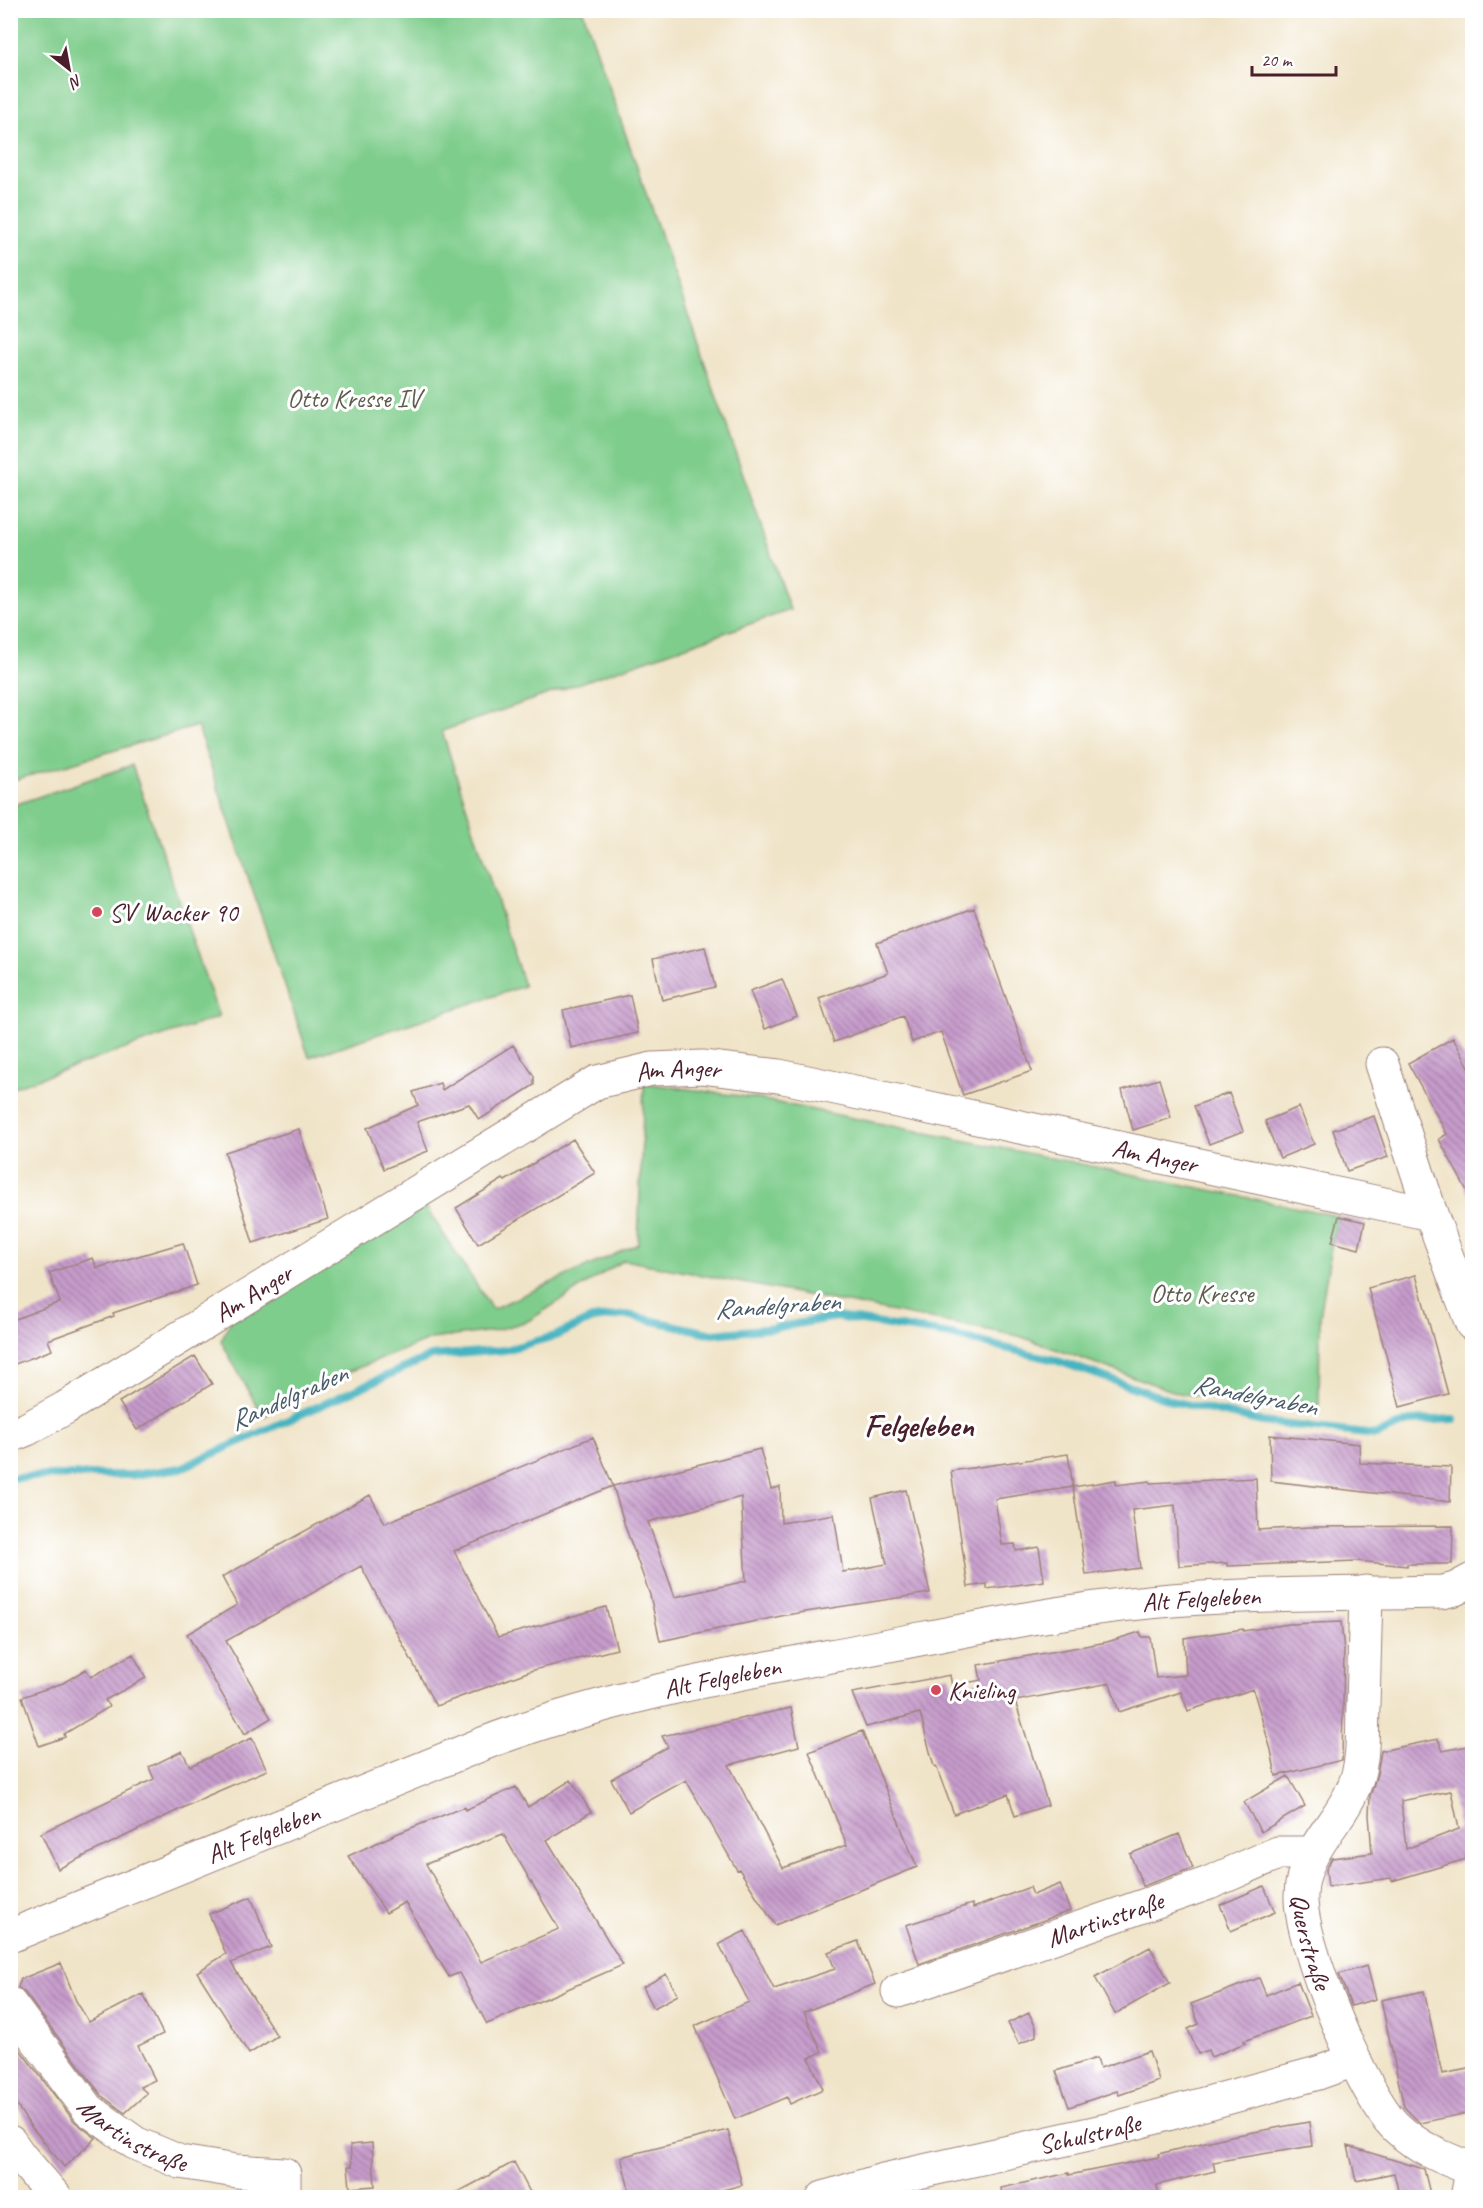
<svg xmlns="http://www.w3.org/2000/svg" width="1483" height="2208" font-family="Caveat,sans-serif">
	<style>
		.garden { fill: #7fcd8c; stroke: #64765c; stroke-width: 1.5 }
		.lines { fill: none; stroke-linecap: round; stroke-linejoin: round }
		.stream { stroke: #46b4c1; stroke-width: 8 }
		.building { fill: url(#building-back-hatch); fill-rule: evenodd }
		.street-casing { stroke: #9d827a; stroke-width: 35 }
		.secondary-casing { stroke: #9d827a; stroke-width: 35 }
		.street { stroke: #fff; stroke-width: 33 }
		.secondary { stroke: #fff; stroke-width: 33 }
		.poi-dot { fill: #d1495b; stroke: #fff; stroke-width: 2 }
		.labels { text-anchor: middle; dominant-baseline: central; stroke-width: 6; stroke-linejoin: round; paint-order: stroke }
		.park-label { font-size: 26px; fill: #5d5c4d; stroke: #fff }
		.poi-label { font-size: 26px; fill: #4a1f2b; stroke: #fff; text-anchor: start }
		.street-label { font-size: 26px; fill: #4a1f2b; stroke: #fff }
		.water-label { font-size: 27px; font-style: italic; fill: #485b67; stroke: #fff }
		.district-label { font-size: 32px; font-weight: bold; fill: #4a1f2b; stroke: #fff }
	</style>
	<defs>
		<pattern id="building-back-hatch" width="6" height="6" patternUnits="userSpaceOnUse" patternTransform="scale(1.5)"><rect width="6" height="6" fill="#c69bcb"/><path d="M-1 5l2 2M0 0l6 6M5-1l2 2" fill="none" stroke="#a37ea5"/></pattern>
	</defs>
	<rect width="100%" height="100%" fill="#fff"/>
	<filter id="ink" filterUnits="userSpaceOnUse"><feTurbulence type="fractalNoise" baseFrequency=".0167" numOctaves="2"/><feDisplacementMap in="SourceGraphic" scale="12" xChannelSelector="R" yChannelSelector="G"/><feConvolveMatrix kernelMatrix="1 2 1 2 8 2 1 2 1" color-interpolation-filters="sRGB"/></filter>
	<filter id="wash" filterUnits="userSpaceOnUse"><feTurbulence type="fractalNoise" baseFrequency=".008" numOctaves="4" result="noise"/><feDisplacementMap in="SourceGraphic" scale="24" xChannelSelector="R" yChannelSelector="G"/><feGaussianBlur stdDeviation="1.35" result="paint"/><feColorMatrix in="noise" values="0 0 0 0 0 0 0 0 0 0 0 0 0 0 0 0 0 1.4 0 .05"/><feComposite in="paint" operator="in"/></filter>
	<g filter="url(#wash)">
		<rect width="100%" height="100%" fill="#f0e4c8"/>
		<!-- garden -->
		<path class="garden" d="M11,10L583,11L790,610L442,731L524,986L309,1057L197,726L11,781Z
			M132,765L219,1017L11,1088V806Z
			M644,1083L754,1098L1339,1216L1332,1242L1320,1317L1319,1405L1272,1404L1178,1393L1019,1336L624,1260L528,1321L493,1331L431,1339L310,1387L263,1417L221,1341L231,1320L426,1207L492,1309L638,1244Z"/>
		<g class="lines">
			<!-- stream -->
			<path class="stream" d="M10,1478L72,1475H132L181,1468L431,1356L505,1350L555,1336L592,1319L627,1315L713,1334L773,1328L836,1317L951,1335L1055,1360L1172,1401L1263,1422L1376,1435L1410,1421L1454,1419"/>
		</g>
		<g id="blocks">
			<!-- building -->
			<path class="building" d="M974,908L1032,1071L963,1095L941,1032L912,1042L903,1016L834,1042L819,998L888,973L877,943Z
				M705,947L715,987L662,1000L653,959Z
				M782,979L797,1016L765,1029L750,991Z
				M630,995L638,1033L571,1048L563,1010Z
				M1453,1038L1473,1074V1202L1439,1139L1447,1134L1408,1063Z
				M513,1045L534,1076V1085L479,1120L469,1104L417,1122L428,1151L384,1169L367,1128L418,1105L413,1092L440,1083L442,1090Z
				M1159,1079L1171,1118L1133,1130L1122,1090Z
				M1229,1093L1243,1131L1209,1144L1194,1106Z
				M1299,1107L1314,1144L1280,1158L1265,1121Z
				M1374,1116L1388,1157L1347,1171L1333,1130Z
				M299,1129L328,1219L253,1243L225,1152Z
				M573,1139L595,1173L478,1244L456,1208L503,1179L505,1181Z
				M1339,1216L1365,1222L1359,1249L1332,1242Z
				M183,1243L197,1285L113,1313L114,1316L48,1340L52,1350L10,1366V1321L60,1302L49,1273L93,1258L97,1268Z
				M1416,1275L1448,1394L1400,1407L1368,1288Z
				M195,1356L212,1384L137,1430L119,1402Z
				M1270,1435L1359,1444L1360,1463L1451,1467L1450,1502L1271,1481Z
				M593,1437L613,1486L454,1551L498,1637L606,1607L617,1649L530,1671L436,1706L361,1566L226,1641L271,1718L245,1734L187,1634L237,1605L222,1577L370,1495L385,1523Z
				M760,1449L771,1489L780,1487L781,1523L834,1514L843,1572L887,1564L872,1498L906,1490L930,1593L786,1615L660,1641L650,1595L626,1529L613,1486ZM741,1497L746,1581L675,1597L648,1522Z
				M1068,1454L1073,1487L995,1499L1002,1545L1015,1544L1016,1551L1039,1547L1044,1581L987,1589V1584L968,1587L951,1471Z
				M1256,1478L1258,1530L1309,1527L1453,1526L1452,1564H1407V1566L1357,1561L1227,1566V1563L1179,1566L1175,1505L1132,1510L1140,1568L1086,1575L1073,1487L1116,1480V1485L1150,1481V1483Z
				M1341,1622L1344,1651L1342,1760L1276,1776L1271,1750L1253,1689L1188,1711L1181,1692L1119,1712L1110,1683L1015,1701L1048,1805L1015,1816L1008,1794L954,1814L936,1766L934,1767L920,1713L866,1727L852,1693L950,1675L952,1686L981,1680L978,1665L1107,1642L1140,1632L1142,1637H1150L1156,1678L1186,1675L1184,1638L1243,1629V1631L1289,1624Z
				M133,1654L146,1678L105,1700L109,1707L64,1734L65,1737L39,1746L22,1697L63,1683L86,1669L91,1677Z
				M791,1708L799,1746L729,1765L783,1868L847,1845L809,1752L862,1731L917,1867L775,1925L739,1869L737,1870L686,1780L629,1812L611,1779L668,1747L662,1736Z
				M252,1738L267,1770L205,1797L58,1869L41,1833L154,1779L149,1767L182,1751L190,1766Z
				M1438,1739L1443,1751L1473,1745V1857L1392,1881L1391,1878L1328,1887L1326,1870L1332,1858L1372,1853L1369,1815L1370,1796L1377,1774L1381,1751ZM1451,1791L1459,1829L1406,1849L1401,1801Z
				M1288,1776L1305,1806L1261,1832L1244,1802Z
				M571,1780L591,1812L547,1840L623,1965L487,2024L459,1973L449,1977L405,1902L386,1913L348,1856L396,1834L464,1807L465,1810L516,1787L528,1807ZM503,1834L559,1929L481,1962L426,1864Z
				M1179,1834L1193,1868L1143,1886L1130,1854Z
				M1060,1884L1070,1911L919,1964L906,1925L972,1904L973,1908L1030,1887L1033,1895Z
				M1264,1886L1275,1912L1231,1931L1220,1905Z
				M251,1897L271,1947L231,1963L277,2036L249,2054L197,1972L226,1954L209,1914Z
				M745,1931L774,1989L835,1969L828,1952L858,1941L875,1984L804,2012L822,2052L809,2058L823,2089L790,2104L787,2097L735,2119L695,2026L749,2002L719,1944Z
				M1150,1947L1170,1983L1115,2014L1095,1977Z
				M61,1963L76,2001L89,2022L143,1994L163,2034L138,2046L155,2080L140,2087L147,2093L125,2113L102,2096L25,1993L18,1987L21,1979Z
				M1367,1966L1376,1999L1351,2006L1339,1974Z
				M666,1974L678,1995L654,2008L643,1987Z
				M1259,1978L1266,1995L1298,1982L1311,2016L1244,2041L1245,2043L1211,2057L1208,2050L1198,2054L1188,2029L1199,2024L1191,2004Z
				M1424,1991L1442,2074L1473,2068V2112L1420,2123L1404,2107L1381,2000Z
				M1029,2013L1036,2027V2036L1019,2044L1008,2023Z
				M15,2043L74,2121L96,2138L64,2167L29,2124L10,2095V2046Z
				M1149,2051L1159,2081L1119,2095L1117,2091L1069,2107L1056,2071L1097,2058L1100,2068Z
				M1309,2122L1312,2146L1213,2162L1215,2171L1157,2185L1159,2198H1002L1001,2188L1069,2173V2175L1159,2157L1158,2154L1226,2137Z
				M728,2130L742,2185L692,2198H631L621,2157Z
				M372,2143L375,2186L350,2188L348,2166H352L350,2145Z
				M1348,2146L1424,2169L1431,2198H1400L1394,2173L1356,2181Z
				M514,2162L533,2198H447Z"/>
		</g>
	</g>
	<g filter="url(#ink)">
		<use href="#blocks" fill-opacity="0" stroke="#9d827a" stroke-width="1.5"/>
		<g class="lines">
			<!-- street casing -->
			<g class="street-casing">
				<g id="street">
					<path d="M1382,1064L1431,1214L1472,1324"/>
					<path id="s1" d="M10,1436L27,1429L65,1408L597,1082L652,1069L702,1067L779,1076L1431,1214"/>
					<path id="s2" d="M898,1991L1209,1883L1278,1853H1312"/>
					<path id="s3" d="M10,2004L89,2110L135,2143L180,2162L236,2171L284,2174V2198"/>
					<path id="s4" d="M823,2198L883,2180L1116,2128L1318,2073L1354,2060"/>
					<path d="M1467,2198L1472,2171"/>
				</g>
			</g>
			<!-- secondary casing -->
			<g class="secondary-casing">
				<g id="secondary">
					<path id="s5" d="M1366,1592C1365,1630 1364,1668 1363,1706C1362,1729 1364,1756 1357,1778C1344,1821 1302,1848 1301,1895C1299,1942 1363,2097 1397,2128C1418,2148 1445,2159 1472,2169"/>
					<path id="s6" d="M10,1936L485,1743C597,1700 713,1678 831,1656C936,1637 1042,1612 1149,1602C1246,1593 1344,1594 1442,1592L1455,1589L1472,1580"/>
					<path d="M10,2142L19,2155L56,2198"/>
				</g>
			</g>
			<!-- street -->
			<use href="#street" class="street"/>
			<!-- secondary -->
			<use href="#secondary" class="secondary"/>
		</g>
	</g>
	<!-- markers -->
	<g class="poi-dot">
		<circle cx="97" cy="912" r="6"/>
		<circle cx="936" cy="1690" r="6"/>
	</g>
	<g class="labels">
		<!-- park labels -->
		<g class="park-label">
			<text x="354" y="398">Otto Kresse IV</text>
			<text x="1202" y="1293">Otto Kresse</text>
		</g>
		<!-- poi labels -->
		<g class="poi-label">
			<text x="109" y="912">SV Wacker 90</text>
			<text x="948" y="1690">Knieling</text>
		</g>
		<!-- street labels -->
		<g class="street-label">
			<text stroke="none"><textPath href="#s1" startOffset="768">Am Anger</textPath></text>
			<text stroke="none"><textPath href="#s1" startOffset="1254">Am Anger</textPath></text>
			<text stroke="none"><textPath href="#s1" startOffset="282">Am Anger</textPath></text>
			<text stroke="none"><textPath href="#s6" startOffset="1245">Alt Felgeleben</textPath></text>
			<text stroke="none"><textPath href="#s6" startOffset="759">Alt Felgeleben</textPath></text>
			<text stroke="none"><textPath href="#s6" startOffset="273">Alt Felgeleben</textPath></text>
			<text stroke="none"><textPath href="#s2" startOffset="219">Martinstraße</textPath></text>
			<text stroke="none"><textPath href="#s5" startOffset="366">Querstraße</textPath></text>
			<text stroke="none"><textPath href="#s3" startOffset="183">Martinstraße</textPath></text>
			<text stroke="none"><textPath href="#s4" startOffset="274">Schulstraße</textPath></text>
		</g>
		<!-- water labels -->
		<g class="water-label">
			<text transform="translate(777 1305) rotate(-4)">Randelgraben</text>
			<text transform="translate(1255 1395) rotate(11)">Randelgraben</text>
			<text transform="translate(288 1397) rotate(-24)">Randelgraben</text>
		</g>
		<!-- district labels -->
		<g class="district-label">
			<text x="919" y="1425">Felgeleben</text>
		</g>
	</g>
	<!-- margin -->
	<rect width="1483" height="2208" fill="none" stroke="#fff" stroke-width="36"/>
	<!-- north arrow -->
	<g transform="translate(69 69) rotate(149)" stroke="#ffffff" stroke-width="4.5" paint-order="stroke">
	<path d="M0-4.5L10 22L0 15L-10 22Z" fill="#4a1f2b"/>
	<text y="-9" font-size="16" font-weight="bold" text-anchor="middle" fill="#4a1f2b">N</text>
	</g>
	<!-- scale -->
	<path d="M1252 66v9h84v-9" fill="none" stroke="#4a1f2b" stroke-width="3"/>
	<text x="1261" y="66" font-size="18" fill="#4a1f2b" stroke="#ffffff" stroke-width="4.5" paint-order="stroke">20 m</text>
</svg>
